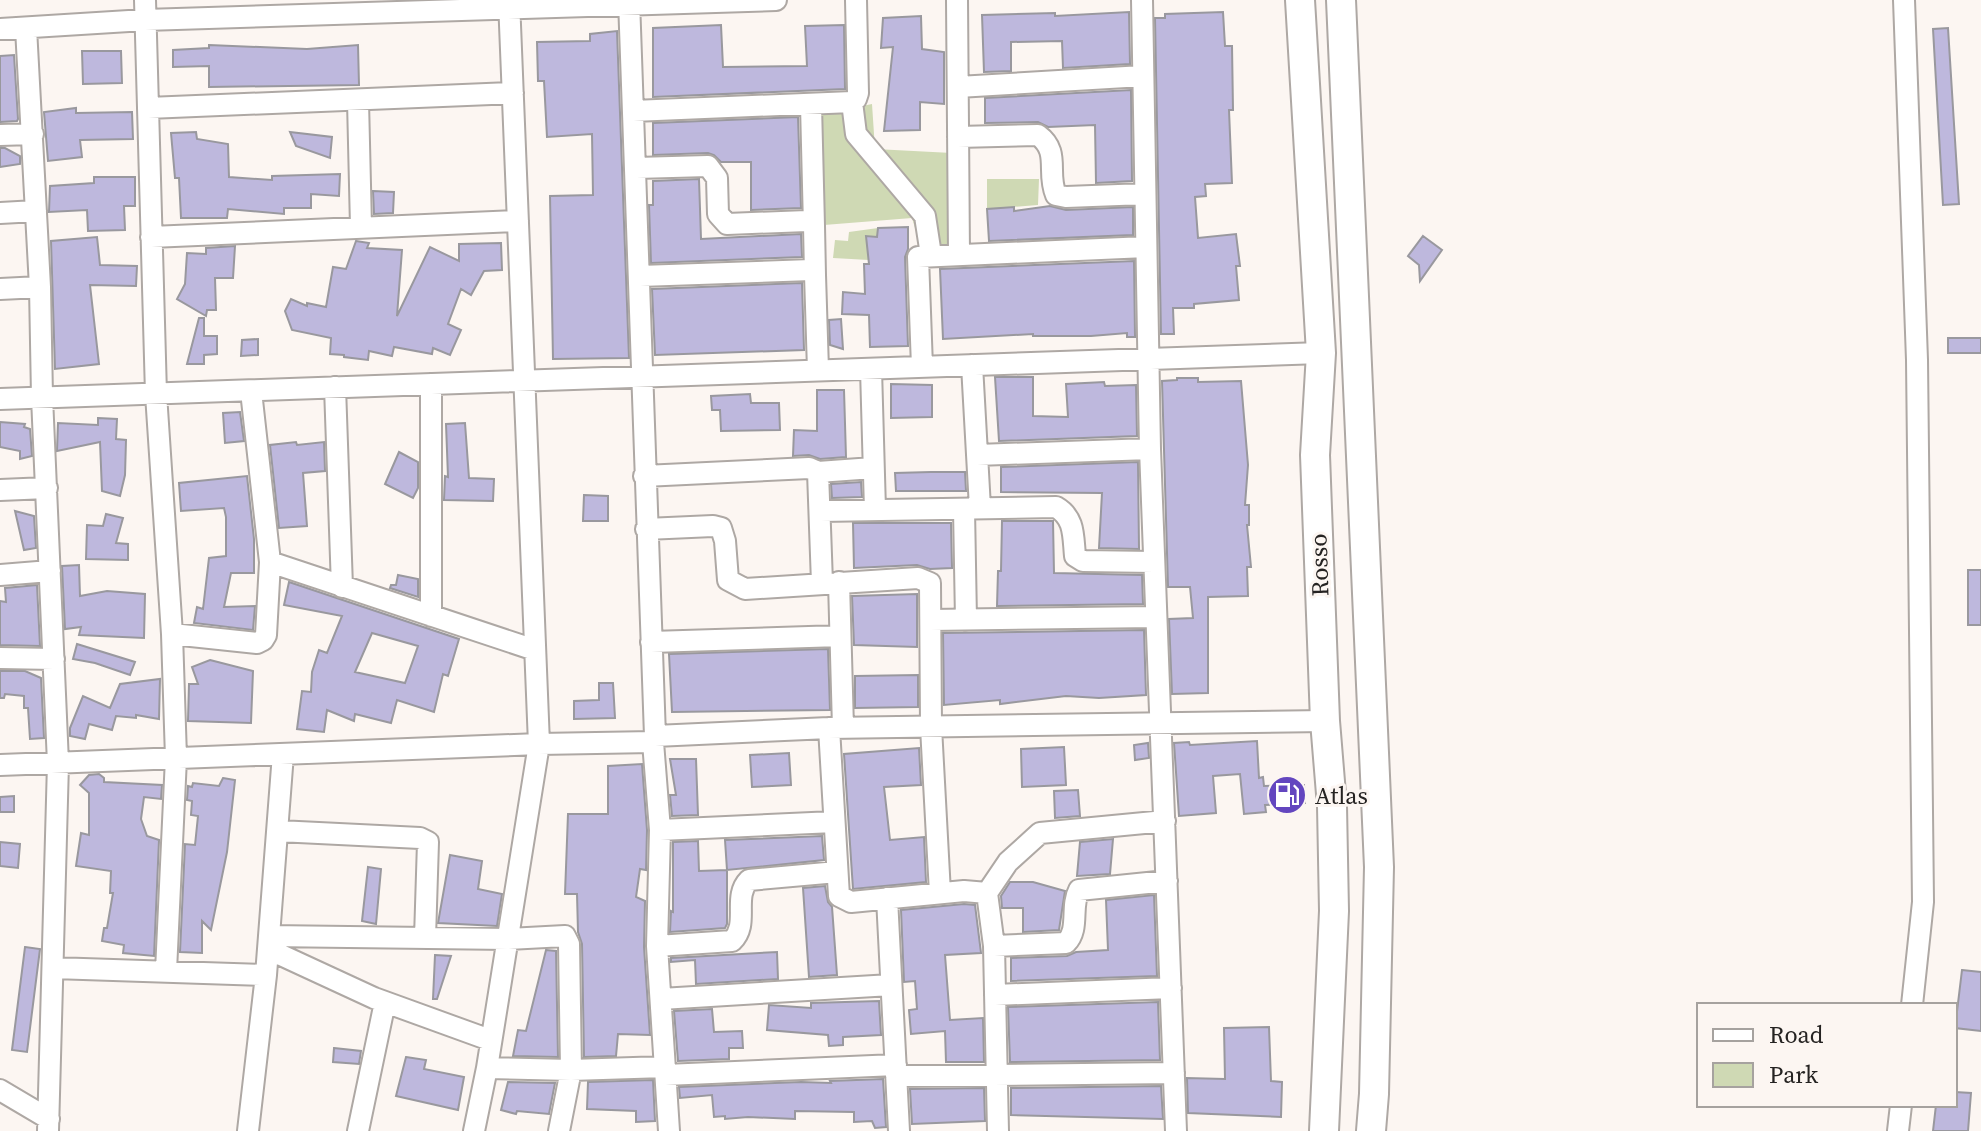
<svg xmlns="http://www.w3.org/2000/svg" width="1981" height="1131" font-family="'Source Serif 4',serif">
	<style>
		.green { fill: #cfd9b4 }
		.building { fill: #beb8dd; stroke: #99989e; stroke-width: 2; fill-rule: evenodd }
		.lines { fill: none; stroke-linecap: round; stroke-linejoin: round }
		.minor-casing { stroke: #aea8a4; stroke-width: 24 }
		.highway-casing { stroke: #aea8a4; stroke-width: 32 }
		.minor { stroke: #fff; stroke-width: 20 }
		.highway { stroke: #fff; stroke-width: 28 }
		.labels { text-anchor: middle; dominant-baseline: central; stroke-width: 6; stroke-linejoin: round; paint-order: stroke }
		.street-label { font-size: 24px; fill: #252322; stroke: #fcf6f2 }
		.poi-label { font-size: 24px; fill: #252322; stroke: #fcf6f2; text-anchor: start }
	</style>
	<rect width="100%" height="100%" fill="#fcf6f2"/>
	<!-- green -->
	<path class="green" d="M872,104L875,149L952,153L950,247L921,248L912,218L824,225L819,115Z
		M987,179H1039L1038,205L987,209Z
		M878,228L877,237L867,236L869,260L833,258L835,240L848,241L849,232Z"/>
	<!-- building -->
	<path class="building" d="M1129,12L1130,64L1063,68L1062,41L1011,42V71L984,72L982,15L1055,13V16Z
		M1223,12L1225,46H1232L1233,110H1229L1232,183L1205,184L1206,196L1195,197L1198,238L1236,234L1240,266H1236L1239,300L1194,304V308H1173L1174,334H1161L1155,18H1165V14Z
		M921,16L922,49L944,52V104L920,102V130L884,131L893,47L881,48L883,18Z
		M721,25L723,67L807,66L805,26L844,25L845,89L653,97V28Z
		M1948,28L1959,204L1943,205L1933,29Z
		M617,31L629,358L553,359L550,196L593,195L592,134L547,137L544,81H538L537,42L590,41V34Z
		M209,45L307,49L358,45L359,85L209,87V66L173,67V50L209,48Z
		M82,51H121L122,83L83,84Z
		M14,55L18,119L17,121L0,122V56Z
		M1131,90L1132,181L1096,183L1095,125L1048,127L1038,122L985,123V98Z
		M76,108V113L132,112L133,139L80,140L82,157L48,161L44,112Z
		M798,117L801,208L751,210V162H721L714,155L708,153L653,155V123Z
		M196,132L197,139L228,144L229,177L272,180V176L340,174L339,196L311,194V208H284V214L228,209L227,218H181L179,178H175L171,133Z
		M290,132L332,137L330,158L296,146Z
		M0,148H5L20,156V164L0,167Z
		M94,177H135V206H124L125,230L88,231L87,210L49,212L50,186L94,183Z
		M699,179L701,239L801,234L802,257L651,263L649,205H653V181Z
		M373,191L394,192L393,213L374,214Z
		M1014,207V211L1050,206L1066,210L1133,207V235L989,241L987,209Z
		M908,227V249L905,257L908,346L870,347L869,315L842,314L843,292L865,294L864,264H869L866,236L877,237L878,228Z
		M1423,236L1442,250L1420,281L1419,265L1408,256Z
		M97,237L100,265L137,266L136,286L90,285L99,364L55,369L51,241Z
		M356,241L369,243L367,248L402,250L397,316L430,247L459,261V244L501,243L502,270L484,271L471,295L461,289L448,324L461,330L450,355L433,348L432,354L394,347L392,356L369,351L368,360L344,357V355L330,354L331,338L292,330L285,311L291,299L307,306V303L326,307L333,267L346,269Z
		M235,246L233,278H215L216,310H207L206,316L177,299L185,284L187,253L206,254V248Z
		M1134,261L1135,337H1127V333L1091,336H1033V334L943,339L940,269Z
		M802,283L804,350L655,355L652,289Z
		M199,318H204V336H217V354L204,355V364H187Z
		M841,319L843,349L830,345L829,320Z
		M1948,338H1981V353H1948Z
		M258,339V355L241,356L242,340Z
		M995,377H1033V416L1068,417L1066,384L1104,382L1105,386L1136,385L1137,436L999,441Z
		M1177,378H1198V382L1241,381L1248,465L1245,505H1249V525H1247L1251,567H1247L1248,596L1208,597V693L1172,694L1169,619L1193,618L1190,587H1168L1162,381L1177,380Z
		M891,384L932,385V417L891,418Z
		M817,390H844L846,457L820,459L809,455L793,456L794,430L817,431Z
		M750,394L751,403H779L780,430L721,431L720,410H712L711,396Z
		M240,412L244,441L225,443L223,413Z
		M98,418L117,419L116,439L126,440L125,475L120,496L102,491L100,442L57,451L58,423L98,425Z
		M0,422L25,424L24,427L30,429L32,456L20,459V451L0,447Z
		M465,423L469,478L494,479L493,501L444,500L445,476L448,477L446,424Z
		M296,442L297,445L324,442L325,471L303,473L307,526L279,528L270,445Z
		M399,452L418,462V488L413,498L385,484Z
		M1138,462L1139,549L1099,548L1102,493L1001,492V467Z
		M931,472H965L966,491H896L895,473Z
		M247,476L254,539V573H231L224,607L255,606L253,630L194,623L197,607L203,609L209,558L226,556V517L224,508L181,511L179,483Z
		M861,482L862,497L832,498L831,484Z
		M584,495L608,496V521H583Z
		M15,511L34,516L36,548L24,550Z
		M106,514L123,518L116,543L128,544V560L86,559L87,525L103,526Z
		M1002,521H1053L1054,573L1142,575L1143,604L997,606L998,571H1001Z
		M853,523H951L952,568L930,569L917,565L854,568Z
		M79,565L80,596L107,591L145,594L144,638L79,635L81,627L65,629L62,566Z
		M1968,570H1981V625H1968Z
		M398,575L418,579V597L390,588L391,585H396Z
		M289,582L459,639L448,676L443,674L434,712L397,700L391,723L355,714L354,721L327,710L324,732L297,729L302,691L311,692L312,672L319,650L327,653L342,616L284,605ZM372,633L418,646L405,683L355,672Z
		M37,585L40,646L0,645V601L6,602L5,588Z
		M917,594V647L854,645L852,596Z
		M1144,630L1146,695L1099,698L1066,696L1000,704V700L944,705L943,633Z
		M77,644L135,662L130,675L95,663L73,659Z
		M828,649L830,710L672,712L669,654Z
		M210,660L253,671L251,723L188,721L189,684H198L192,667Z
		M0,671H25L41,678L44,738L30,739L28,708H24V696L5,694L4,698H0Z
		M918,675V707L855,708V676Z
		M160,679L159,719L136,715V718L116,716L112,730L89,724L85,739L70,736V728L83,696L110,708L120,684Z
		M599,683H613L615,718L574,719V701L599,700Z
		M1257,741L1259,778L1263,777L1264,786L1304,785L1305,803L1265,805L1266,812L1244,814L1240,774L1213,776L1216,813L1179,816L1174,743L1189,742L1190,745Z
		M1148,743L1149,758L1135,760L1134,745Z
		M1064,747L1066,785L1022,787L1021,749Z
		M919,748L921,785L884,787L890,840L924,837L926,882L853,889L844,754Z
		M789,753L791,785L752,787L750,755Z
		M670,759H696L698,815L672,816L670,795H676Z
		M642,764L647,830L646,870L640,869L636,897L645,901L644,947L650,1035L618,1034L616,1056L584,1057L582,944L578,932L577,894H565L568,814H608V766Z
		M99,774L104,778V782L162,785L161,799L144,797L141,819L147,836L159,840L154,956L123,953L124,945L102,941L104,928H107L113,893H110L111,871L76,866L81,833L89,835V793L80,785L89,775Z
		M223,778L235,780L227,852L211,930L202,921V953L180,952L185,844L195,845L198,816L191,815L192,801L187,800L188,786L192,787L193,783L219,786Z
		M1078,790L1080,816L1055,818L1054,791Z
		M14,796V812H0V797Z
		M822,836L824,860L727,870L725,840Z
		M1113,839L1110,874L1077,876L1080,842Z
		M698,841L699,871L727,870V924L725,928L670,932L671,911L673,912V842Z
		M0,842L20,844L18,868L0,866Z
		M450,855L482,861L478,889L502,894L497,926L438,923Z
		M368,867L381,869L376,924L362,921Z
		M1010,882H1033L1065,891L1059,930L1023,932V908H1002L1001,896Z
		M825,886L828,902L832,907L837,975L809,977L803,888Z
		M1154,895L1157,976L1011,981V958L1067,956L1076,952L1108,950L1106,900Z
		M964,904L975,905L981,953L945,955L950,1020L983,1018L984,1062H946L945,1031L911,1034L909,1010L917,1009L915,981L904,982L901,910Z
		M25,947L40,949L27,1052L12,1050Z
		M546,950L556,951L558,1057L513,1056L518,1030L526,1031Z
		M777,952L778,979L696,984L695,960L671,962V958Z
		M435,955L451,956L437,999H433Z
		M1962,970L1981,972V1031L1955,1028Z
		M879,1001L881,1035L843,1037V1045L829,1046L828,1035L767,1030L769,1005L811,1008V1003Z
		M1158,1002L1160,1060L1010,1062L1008,1007Z
		M712,1009L714,1032L742,1031L743,1048H729V1059L678,1061L674,1011Z
		M1269,1027L1271,1081L1282,1082L1281,1117L1188,1113L1187,1078L1225,1079L1224,1028Z
		M334,1048L361,1051L359,1064L333,1062Z
		M406,1057L426,1060L424,1069L464,1077L458,1110L396,1096Z
		M883,1079L886,1127L875,1128L872,1121L854,1122V1112L795,1111V1119L748,1117L725,1119V1116L714,1117L712,1095L680,1098L679,1087L801,1082L831,1083L830,1081Z
		M653,1080L655,1121L636,1122V1111L587,1109L588,1082Z
		M508,1082L555,1083L549,1114L517,1111L516,1114L501,1110Z
		M1161,1086L1163,1119L1011,1115V1088Z
		M984,1088L985,1121L912,1124L910,1089Z
		M1955,1092L1971,1093L1968,1131H1933L1936,1105H1955Z"/>
	<g class="lines">
		<!-- minor casing -->
		<g class="minor-casing">
			<path id="minor" d="M145,0L156,394L172,634L176,758L166,971
				M629,0L655,736
				M957,0L959,254
				M1142,0L1150,449L1176,1131
				M1904,0L1917,360L1923,902L1912,1005
				M26,28L40,287L42,397L58,763L48,1131
				M0,29L145,20L776,0
				M958,87L1143,76
				M358,101L361,227
				M852,102L856,134L925,216L931,255
				M811,105L814,226
				M148,108L513,93
				M633,111L852,102L856,99L858,93L856,0
				M0,135L33,134
				M958,137L1038,135C1061,152 1046,172 1056,195L1066,197L1145,194
				M636,168L708,166L717,178L718,214L727,224L807,221L814,226L815,275
				M0,213L36,211
				M151,237L518,221
				M640,276L811,270L815,275L818,370
				M0,289L40,287
				M972,365L980,508
				M922,367L918,257L1146,247
				M871,369L875,510
				M431,384V616
				M335,387L342,587
				M251,391L270,562L535,650
				M0,399L1321,353
				M977,455L1150,449
				M818,472L873,468
				M644,476L809,468L818,472L822,583
				M0,490L47,488
				M964,509L966,620
				M821,511L1056,507C1075,518 1073,536 1075,556L1083,561L1154,562
				M646,529L713,526L721,528L725,541L728,580L745,589L918,578L930,583L931,727L940,893
				M0,575L50,571
				M839,582L843,728
				M931,620L1155,617
				M172,634L257,643L263,640L266,635L270,562
				M651,642L840,636
				M0,658L54,659
				M829,728L839,896L851,902L964,891L987,893L994,946L998,1131
				M653,742L660,830L657,946L669,1131
				M0,765L539,744L653,742L655,736L829,728L1325,721
				M660,830L834,822
				M278,831L420,838L428,842L425,938
				M987,893L1008,862L1040,833L1165,821
				M887,898L899,1131
				M269,936L508,939L565,936L569,944L571,1070L559,1131
				M657,946L732,941C750,924 732,897 749,880L837,872
				M994,946L1066,943C1080,929 1070,907 1079,890L1167,881
				M268,949L374,998L490,1040
				M53,968L266,975
				M995,995L1171,988
				M661,999L891,985
				M487,1068L571,1070L665,1067
				M665,1075L896,1065
				M896,1076L1174,1073
				M0,1090L49,1119
				M248,1131L266,975L283,754
				M358,1131L385,1002
				M474,1131L487,1068L539,744L509,0
				M1898,1131L1901,1105"/>
		</g>
		<!-- highway casing -->
		<g class="highway-casing">
			<path id="highway" d="M1300,0L1321,353L1315,455L1325,721L1332,806L1334,911L1324,1131
				M1341,0L1379,867L1374,1094L1371,1131"/>
		</g>
		<!-- minor -->
		<use href="#minor" class="minor"/>
		<!-- highway -->
		<use href="#highway" class="highway"/>
	</g>
	<!-- icons -->
	<defs>
		<g id="fuel-disc" transform="scale(2)"><circle r="9.5" fill="#6346bf" stroke="#fcf6f2"/><path d="M-5.5-6h7V0h2V4h1.3V-2.5L3-4.5l.8-.8L6-3V5H2.5V1h-1V6h-7ZM-4.2-4.7v3.2H.2V-4.7Z" fill="#fff"/></g>
	</defs>
	<g fill-rule="evenodd">
		<use href="#fuel-disc" x="1287" y="795"/>
	</g>
	<g class="labels">
		<!-- street labels -->
		<g class="street-label">
			<text transform="translate(1319 565) rotate(-92)">Rosso</text>
		</g>
		<!-- poi labels -->
		<g class="poi-label">
			<text x="1315" y="795">Atlas</text>
		</g>
	</g>
	<!-- legend -->
	<rect x="1697" y="1003" width="260" height="104" fill="#fcf6f2" stroke="#a6a29f" stroke-width="2"/>
	<rect x="1713" y="1029" width="40" height="12" fill="#ffffff" stroke="#a6a29f" stroke-width="2"/>
	<text x="1769" y="1043" font-size="24" fill="#252322">Road</text>
	<rect x="1713" y="1063" width="40" height="24" fill="#cfd9b4" stroke="#a6a29f" stroke-width="2"/>
	<text x="1769" y="1083" font-size="24" fill="#252322">Park</text>
</svg>
